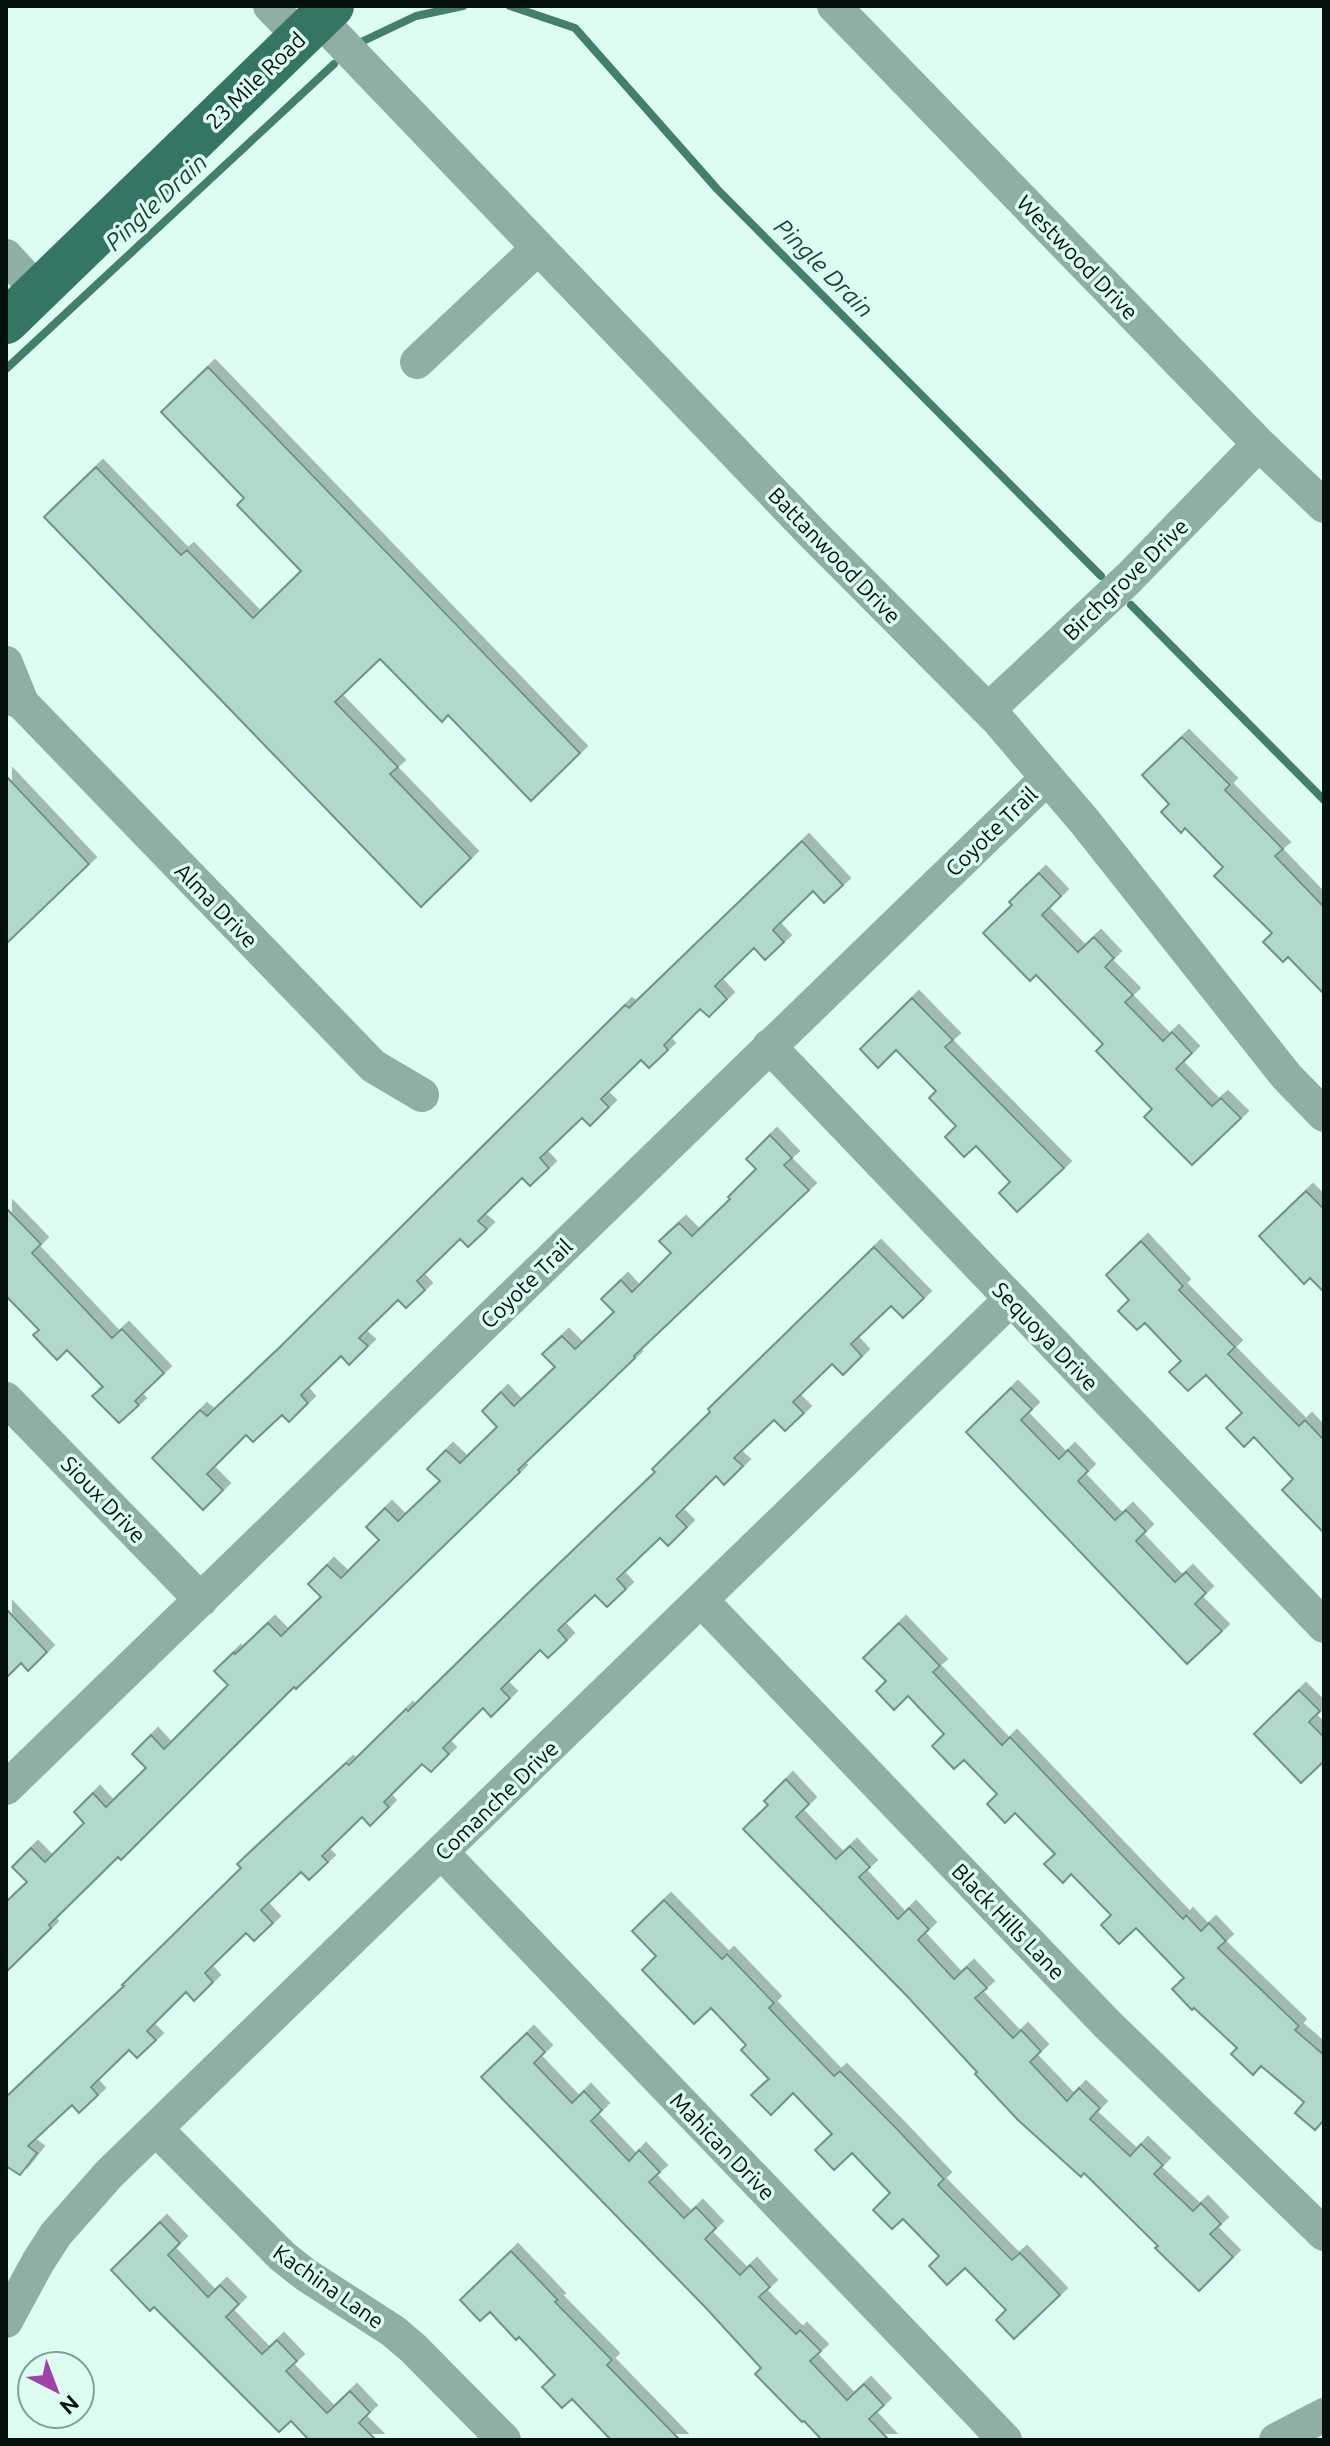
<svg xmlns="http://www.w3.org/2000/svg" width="1330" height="2446" font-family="Ubuntu,sans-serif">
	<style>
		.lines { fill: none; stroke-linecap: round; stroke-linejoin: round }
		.stream { stroke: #447f6e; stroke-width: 8 }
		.building { fill: #b1d9cb; stroke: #6f9488; stroke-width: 2; filter: url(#shadow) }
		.minor { stroke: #8fafa4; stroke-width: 34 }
		.major { stroke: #347563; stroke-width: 44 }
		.labels { text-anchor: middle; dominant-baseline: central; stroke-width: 7; stroke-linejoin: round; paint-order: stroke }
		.street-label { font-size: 22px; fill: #04110d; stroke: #ddfdf2 }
		.water-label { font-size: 24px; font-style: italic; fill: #1a3f35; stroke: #ddfdf2 }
	</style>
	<defs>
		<filter id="shadow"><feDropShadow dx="7" dy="-7" stdDeviation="0" flood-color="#0004"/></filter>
	</defs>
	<rect width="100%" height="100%" fill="#ddfdf2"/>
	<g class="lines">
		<!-- stream -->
		<path class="stream" d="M510,6L575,28L718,190L1101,576
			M357,44L416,16L463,6
			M6,369L334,64
			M1131,605L1324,800"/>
	</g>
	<!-- building -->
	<path class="building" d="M208,367L580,753L531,801L448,715L442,722L380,659L335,702L398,767L390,774L471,858L421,907L44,517L96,467L181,555L187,550L253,618L301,571L237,505L244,498L161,412Z
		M1182,737L1230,785L1225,790L1283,849L1275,856L1324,907V994L1288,957L1283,962L1263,942L1272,933L1214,876L1223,867L1185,828L1181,833L1161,812L1169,804L1142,775Z
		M6,776L89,864L6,944Z
		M802,841L843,885L824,903L813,891L773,930L784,942L765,960L754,948L715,986L727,999L709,1017L700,1009L664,1045L668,1050L649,1068L641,1060L601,1099L609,1107L590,1126L582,1118L540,1158L549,1168L530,1186L522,1178L478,1221L487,1229L468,1247L460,1239L417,1281L425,1290L406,1308L398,1300L359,1338L368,1346L349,1365L341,1356L301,1395L308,1403L289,1422L282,1415L253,1442L246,1435L207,1474L223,1490L203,1510L152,1458L200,1410L207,1416L278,1349L625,1005L629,1008Z
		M1039,873L1061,896L1042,915L1078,952L1094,937L1114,958L1105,967L1133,995L1125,1002L1163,1041L1172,1032L1192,1053L1176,1069L1212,1106L1221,1098L1241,1118L1192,1165L1144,1117L1152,1109L1096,1051L1103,1044L1036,975L1030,981L983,933L1012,905L1009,902Z
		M912,998L953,1040L945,1047L1064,1168L1017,1212L999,1193L1010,1182L976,1146L964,1157L945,1137L956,1126L929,1098L936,1091L896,1050L878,1068L860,1049Z
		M770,1135L792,1158L784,1165L809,1190L634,1356L635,1358L518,1470L520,1472L296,1689L294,1687L121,1860L118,1857L49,1925L51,1928L6,1972V1902L27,1882L12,1867L31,1848L45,1862L84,1823L74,1812L93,1793L106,1807L146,1768L132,1754L151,1735L164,1749L228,1685L214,1671L234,1652L235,1654L268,1623L281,1636L321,1597L308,1584L327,1565L341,1578L379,1540L366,1527L385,1508L398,1521L440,1481L427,1469L446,1450L460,1463L497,1427L482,1411L501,1392L514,1406L555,1367L542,1354L562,1336L575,1349L614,1312L601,1299L621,1280L632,1292L671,1253L659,1241L679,1223L692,1236L730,1199L728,1197L756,1169L746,1159Z
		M1306,1191L1324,1209V1292L1310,1278L1304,1284L1259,1236Z
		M6,1208L41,1244L32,1253L112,1338L122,1329L164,1373L135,1401L139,1405L119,1423L92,1396L103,1387L67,1350L57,1360L33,1335L39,1330L6,1296Z
		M1141,1241L1183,1286L1179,1290L1235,1347L1228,1354L1299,1426L1305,1420L1324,1440V1533L1282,1490L1293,1479L1254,1437L1244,1447L1226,1428L1242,1413L1206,1375L1188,1391L1169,1372L1181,1361L1145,1323L1137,1330L1118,1311L1129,1300L1106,1275Z
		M874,1247L924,1298L903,1318L891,1306L851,1344L862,1356L843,1375L832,1364L793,1402L804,1413L785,1431L774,1420L734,1458L743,1466L724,1485L716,1476L676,1516L687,1527L668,1546L660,1538L617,1579L626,1589L607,1607L595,1595L558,1630L567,1640L548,1658L540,1650L501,1689L510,1698L491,1717L483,1708L443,1748L449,1754L431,1772L422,1764L384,1802L389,1807L370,1826L362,1817L322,1856L328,1862L309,1880L301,1872L261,1910L273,1923L254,1941L246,1933L205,1973L213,1982L194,2001L186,1992L147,2031L156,2040L137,2058L129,2050L91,2087L98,2095L79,2113L72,2105L28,2146L37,2153L20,2175L6,2166V2097L124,1986L122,1985L241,1868L237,1864L346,1763L349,1765L406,1709L408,1711L525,1596L655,1472L652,1469L710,1412L708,1409Z
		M1011,1388L1032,1409L1021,1420L1059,1459L1068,1450L1088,1471L1078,1481L1115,1520L1126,1510L1146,1531L1136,1541L1175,1582L1186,1572L1206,1593L1195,1604L1222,1631L1187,1664L966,1432Z
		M6,1609L47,1652L28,1671L21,1663L6,1678Z
		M899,1623L940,1666L933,1672L1002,1745L1010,1737L1183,1919L1186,1915L1201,1931L1209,1923L1226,1941L1218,1948L1299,2026L1295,2030L1324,2055V2120L1315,2130L1295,2113L1304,2102L1261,2066L1253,2075L1231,2054L1237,2048L1194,2008L1192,2010L1172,1989L1184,1978L1136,1928L1119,1944L1101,1925L1111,1915L1071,1874L1063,1883L1044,1864L1055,1854L1015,1813L1005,1823L987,1804L997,1794L964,1760L954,1769L932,1746L944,1734L908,1696L894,1710L876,1691L886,1681L863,1658Z
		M1299,1690L1320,1711L1309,1722L1324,1737V1761L1301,1783L1254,1734Z
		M786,1779L809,1804L796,1817L836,1859L850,1846L870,1867L859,1877L898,1919L909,1908L929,1929L918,1940L954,1979L967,1967L987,1988L975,1998L1013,2038L1021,2030L1041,2051L1030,2062L1067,2101L1079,2088L1100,2108L1090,2119L1130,2156L1141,2144L1163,2165L1154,2174L1193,2211L1201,2203L1221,2224L1210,2234L1233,2257L1199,2291L1155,2248L1158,2246L1084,2173L1081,2177L1018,2120L975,2074L977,2072L906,1995L743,1829L768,1805L764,1801Z
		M664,1900L722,1959L727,1954L774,2003L769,2008L834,2076L840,2071L898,2130L944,2179L938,2185L1012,2260L1020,2253L1060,2295L1014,2339L996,2320L1006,2310L965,2268L947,2285L929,2266L939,2256L903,2219L892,2229L873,2210L890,2193L852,2153L834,2170L815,2150L832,2134L793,2093L771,2115L751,2095L769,2079L741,2050L746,2045L711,2008L694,2024L642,1970L656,1956L632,1931Z
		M527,2033L545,2052L534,2063L572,2103L584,2091L602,2110L591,2121L629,2161L639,2150L660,2172L649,2182L684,2218L696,2207L716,2228L705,2239L740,2275L750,2265L770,2287L759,2297L796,2334L800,2330L821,2351L810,2361L847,2400L864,2384L884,2405L869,2419L889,2440H822L804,2421L802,2422L755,2374L761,2368L706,2308L481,2077Z
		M160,2222L180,2243L168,2255L208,2297L220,2285L239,2304L226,2317L262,2354L277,2340L297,2361L286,2371L327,2413L350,2391L370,2412L359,2423L376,2440H309L291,2421L279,2432L154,2307L150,2311L111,2270Z
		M511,2251L558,2300L555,2302L612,2360L607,2365L680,2440H611L572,2399L562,2408L542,2387L555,2375L519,2337L516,2340L490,2312L480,2321L460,2300Z"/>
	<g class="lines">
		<!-- minor -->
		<path class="minor" d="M270,6L300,37
			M834,6L1259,444L1324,506
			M319,19L810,531L998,720L1085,822L1287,1077L1324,1115
			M6,256L38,291
			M417,362L538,248
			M6,663L22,703
			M6,696L22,703L373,1066L422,1095
			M988,710L1129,578L1259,444
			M769,1046L1324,1626
			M6,1399L201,1600
			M701,1600L1107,2024L1324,2234
			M6,1788L1047,778
			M442,1853L1005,2440
			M156,2129L282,2256L306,2275L393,2331L413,2348L504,2440
			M6,2321L38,2262L56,2234L109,2174L1010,1300
			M1276,2440L1324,2415"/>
		<!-- major -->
		<path class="major" d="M6,322L332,6"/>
	</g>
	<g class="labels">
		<!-- street labels -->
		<g class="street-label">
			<text transform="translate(255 80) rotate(-44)">23 Mile Road</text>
			<text transform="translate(1078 257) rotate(46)">Westwood Drive</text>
			<text transform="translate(835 555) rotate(46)">Battanwood Drive</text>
			<text transform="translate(1125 579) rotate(-44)">Birchgrove Drive</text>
			<text transform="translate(991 831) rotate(-44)">Coyote Trail</text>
			<text transform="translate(217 905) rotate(46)">Alma Drive</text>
			<text transform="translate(526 1283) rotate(-44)">Coyote Trail</text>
			<text transform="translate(1046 1336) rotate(46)">Sequoya Drive</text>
			<text transform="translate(104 1499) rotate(46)">Sioux Drive</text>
			<text transform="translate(496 1800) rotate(-44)">Comanche Drive</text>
			<text transform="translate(1009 1921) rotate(46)">Black Hills Lane</text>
			<text transform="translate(723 2146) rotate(46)">Mahican Drive</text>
			<text transform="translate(329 2286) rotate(35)">Kachina Lane</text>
		</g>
		<!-- water labels -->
		<g class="water-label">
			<text transform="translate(156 202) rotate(-43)">Pingle Drain</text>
			<text transform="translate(824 268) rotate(45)">Pingle Drain</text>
		</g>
	</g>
	<!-- border -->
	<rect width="1330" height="2446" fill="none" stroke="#04110d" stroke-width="16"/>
	<!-- north arrow -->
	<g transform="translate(56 2390) rotate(138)"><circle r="38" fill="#ddfdf2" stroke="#869f96" stroke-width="2"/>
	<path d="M0-6L14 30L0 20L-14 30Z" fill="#9f42ac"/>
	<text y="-12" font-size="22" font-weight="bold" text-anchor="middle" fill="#04110d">N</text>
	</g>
</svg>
